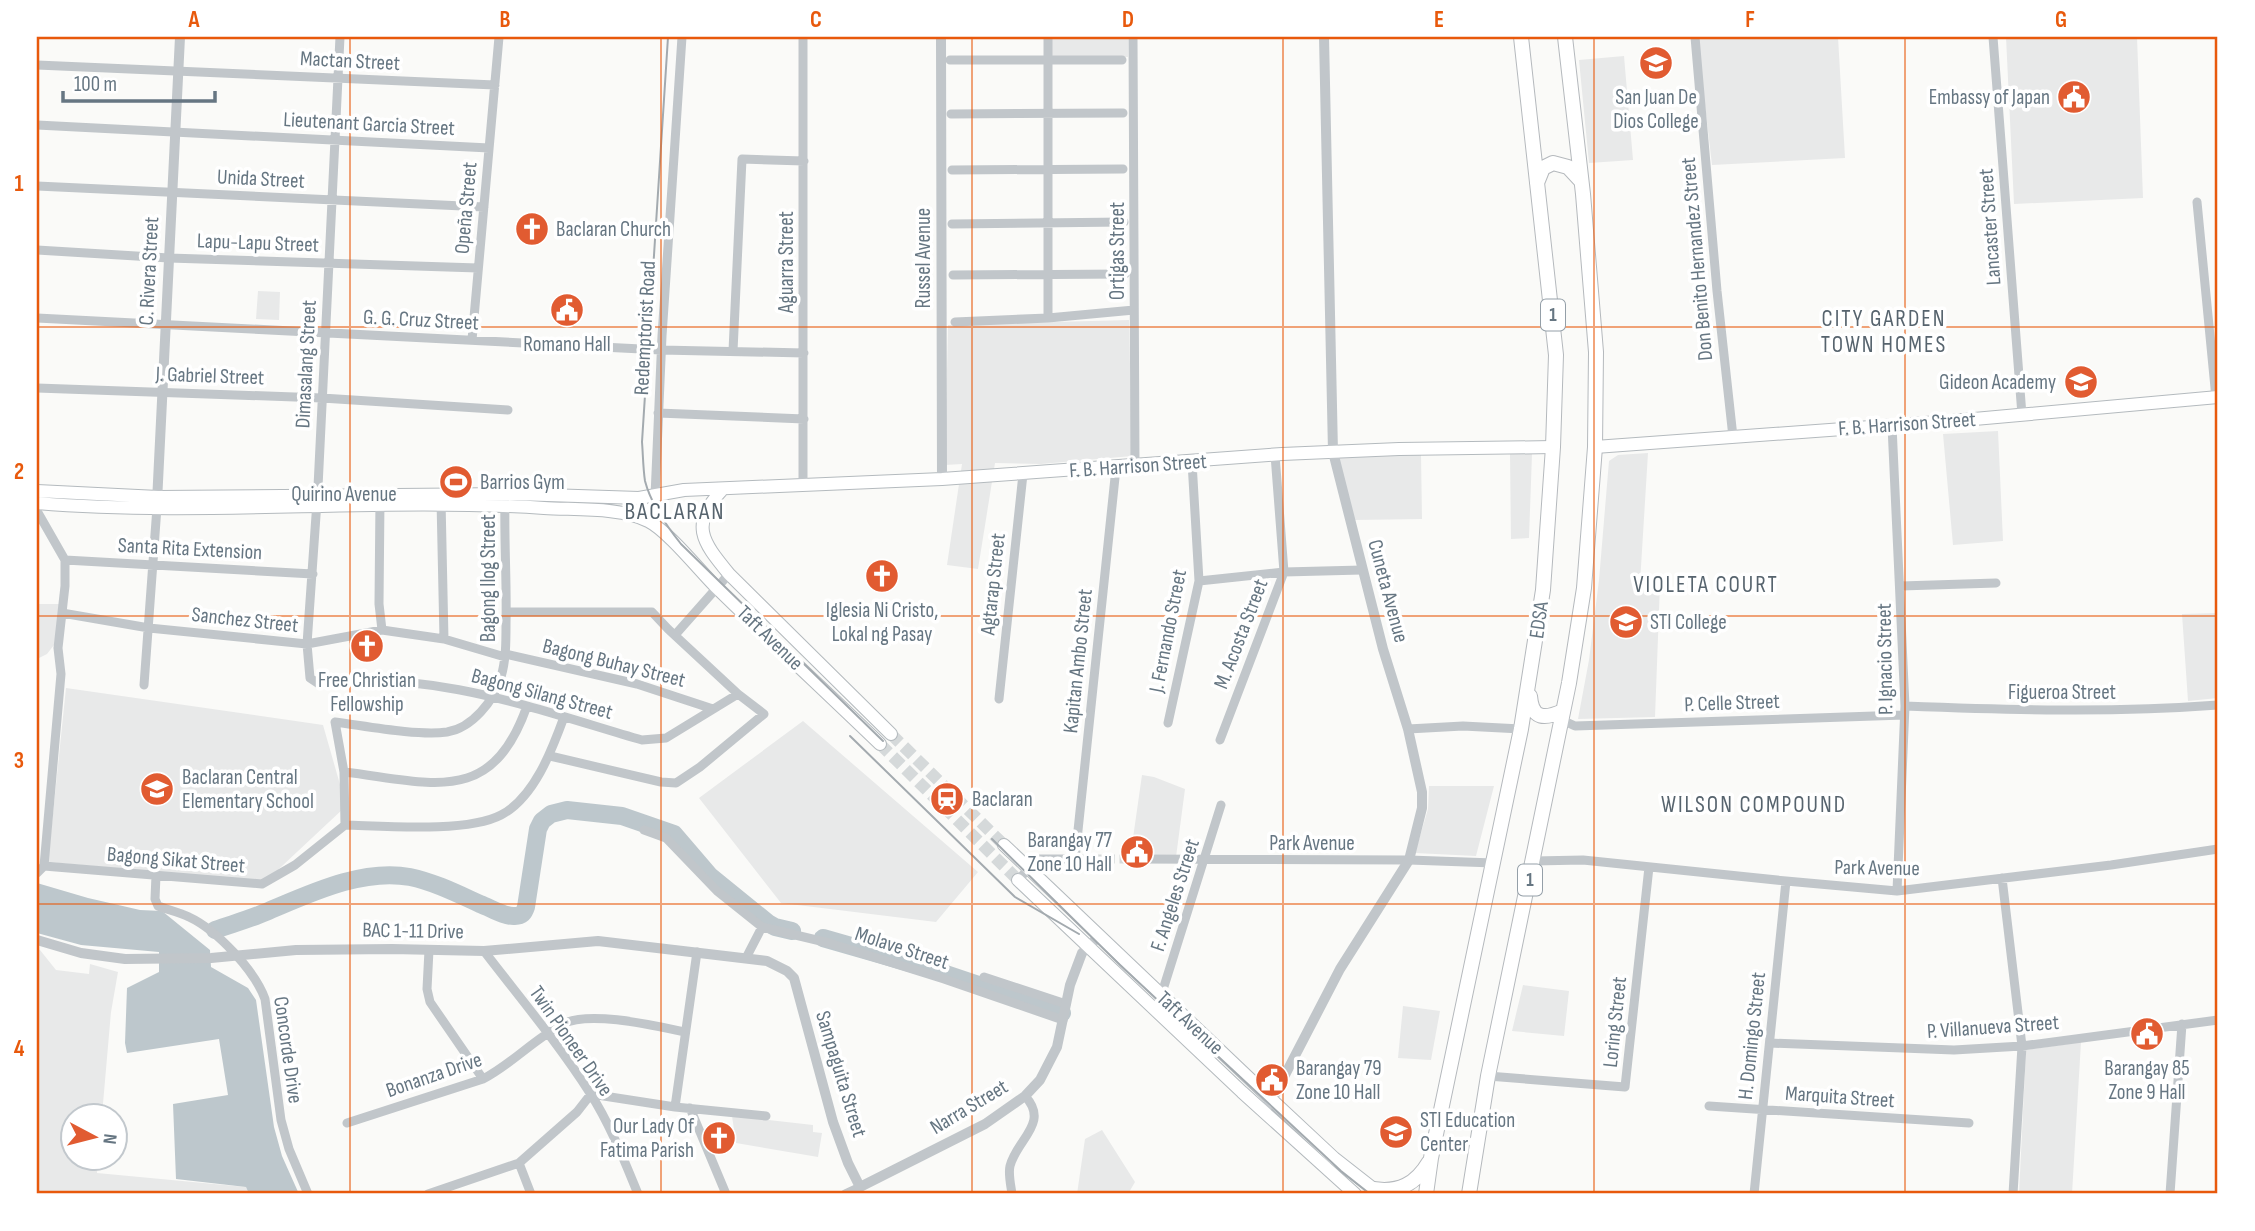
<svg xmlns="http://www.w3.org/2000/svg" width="2255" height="1231" font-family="'Sofia Sans Condensed',sans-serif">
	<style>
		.built { fill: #e8e9e9 }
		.water { fill: #bdc7cc }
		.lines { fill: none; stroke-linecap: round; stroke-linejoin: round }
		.river { stroke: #bdc7cc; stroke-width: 18 }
		.minor-tunnel { stroke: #d5d9da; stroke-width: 9; stroke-dasharray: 9 4.5; stroke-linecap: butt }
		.secondary-tunnel { stroke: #d5d9da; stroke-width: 12; stroke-dasharray: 12 6; stroke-linecap: butt }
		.secondary-casing { stroke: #b4babe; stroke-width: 14 }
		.trunk-casing { stroke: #b5b9bd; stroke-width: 16 }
		.minor { stroke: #c1c6ca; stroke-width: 9 }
		.tertiary { stroke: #c1c6ca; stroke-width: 10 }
		.secondary { stroke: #fff; stroke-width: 12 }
		.trunk { stroke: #fff; stroke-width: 14 }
		.tram { stroke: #a3aaaf; stroke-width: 2 }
		.grid { fill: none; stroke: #e8590c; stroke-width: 2; stroke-opacity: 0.55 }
		.labels { text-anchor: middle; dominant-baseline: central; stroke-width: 7; stroke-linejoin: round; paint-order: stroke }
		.shield { fill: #fff; stroke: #949fa8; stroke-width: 2 }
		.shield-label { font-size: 19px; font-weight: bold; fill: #667682 }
		.street-label { font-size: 21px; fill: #667682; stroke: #fff }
		.poi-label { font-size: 21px; fill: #667682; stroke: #fff; text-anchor: start }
		.neighbourhood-label { font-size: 23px; letter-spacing: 2px; fill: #57646e; stroke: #fff }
		.quarter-label { font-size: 24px; letter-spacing: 2px; fill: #57646e; stroke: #fff }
		.neatline { fill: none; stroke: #e8590c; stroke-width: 2.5 }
		.grid-label { font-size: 23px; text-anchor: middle; font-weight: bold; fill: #e8590c }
	</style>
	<rect width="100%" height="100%" fill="#fafaf8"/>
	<!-- built -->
	<path class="built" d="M1052,37H1128V57H1052Z
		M1697,37H1838L1845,158L1712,165Z
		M2006,37H2137L2143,198L2014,204Z
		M1624,56L1633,160L1589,163L1579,60Z
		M258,291L280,292L279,320L256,319Z
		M1129,320L1132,456L1041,464L995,463L978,569L947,565L962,464L945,465L948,325Z
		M1998,431L2003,541L1953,545L1943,434Z
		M1648,453L1640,583L1660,584L1655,717L1578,719L1589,660L1599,580L1609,461L1618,455Z
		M1510,454H1532L1529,538L1511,539Z
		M1338,455H1421L1422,519L1354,520Z
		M37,604H61L54,645L47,654L37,659Z
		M2218,613V698L2188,701L2182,614Z
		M66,688L323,725L341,788L344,808L266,881L48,862Z
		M803,721L978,872L936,922L781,903L699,798Z
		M1142,775L1154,777L1185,789L1176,857L1143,854L1144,847L1132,845Z
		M1429,786H1494L1476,856L1415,853L1428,809Z
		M37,949L40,950L56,970L89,974L90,964L118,972L111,1012L102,1115L74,1116V1158H98L97,1173L246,1187L249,1194H37Z
		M1523,985L1569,991L1564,1036L1512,1031Z
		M1403,1006L1440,1011L1431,1060L1398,1058Z
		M2081,1042L2072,1194H2019L2026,1050Z
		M732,1116L813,1125V1132L822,1133L818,1157L736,1143Z
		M1102,1130L1135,1182L1128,1194H1077L1085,1139Z"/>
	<!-- water -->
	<path class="water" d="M37,883L88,898L140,910L162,911L210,950L211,967L248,988L256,1000L274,1127L282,1156L299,1194H249L246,1187L176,1179L173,1104L228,1095L219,1039L127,1053L125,1043L127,988L159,972V952L81,945L37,933Z"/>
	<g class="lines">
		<!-- river -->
		<path class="river" d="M215,930C232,924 250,919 266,912C309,894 362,868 410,877C434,882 458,894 480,904C491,908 504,917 515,916C522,916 524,913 526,907L538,829L542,821L551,814L567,810L622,816L674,834L710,876L768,923L775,927L792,931
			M823,938L931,969L1062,1013"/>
		<!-- minor-tunnel -->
		<path class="minor-tunnel" d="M1079,859H1131"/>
		<!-- secondary-tunnel -->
		<path class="secondary-tunnel" d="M891,734L1004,845
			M880,744L1018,880"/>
		<!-- secondary casing -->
		<g class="secondary-casing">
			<path id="secondary" d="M1595,447L1952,421L2218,397
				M723,489C689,525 702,541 729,574L891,734
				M37,491L158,497L517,494L639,498L684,490L942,479L1282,454L1399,449L1553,447
				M37,503C205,517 375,497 544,508C574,510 622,507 648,521C668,531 699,570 716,587C770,640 826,692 880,744
				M1004,845L1272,1100L1334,1158L1380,1194
				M1018,880L1242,1092L1355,1194"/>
		</g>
		<!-- trunk casing -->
		<g class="trunk-casing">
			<path id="trunk" d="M1537,183L1543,168L1553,163L1568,167L1581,181
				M1530,696C1532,720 1545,719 1563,711
				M1373,1189C1399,1193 1416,1184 1429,1162
				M1426,1194L1431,1158L1521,729L1543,590L1553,447L1556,355L1521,37
				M1469,1194L1488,1076L1569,683L1584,588L1595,447L1596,352L1583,194L1565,37"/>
		</g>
		<!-- minor -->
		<path class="minor" d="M340,37L318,487L307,644L310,678L319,684C432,669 535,709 642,740L666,738L738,694
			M1133,37L1135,466
			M1695,37L1717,291L1733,437
			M1993,37L2022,415
			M950,60H1122
			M37,65L495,85
			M951,114L1123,113
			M37,125L489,148
			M952,170L1123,169
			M37,186L484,207
			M2197,202L2216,398
			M952,224L1124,222
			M37,250L169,258L478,268
			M953,275L1125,274
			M37,318L661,350L804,353
			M1048,318V37
			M955,322L1048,318L1134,310
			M472,340L499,37
			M733,351L742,159L804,161
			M37,388L322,398L508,410
			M658,413L804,419
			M1892,426L1905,706L1897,891
			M803,486V37
			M655,496L662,336L682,37
			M380,499L379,604L382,630
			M441,500L444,639
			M37,511L65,560V586L58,648L61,674L44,866L37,873
			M65,560L313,574
			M1199,581L1284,572L1362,570
			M1901,586L1996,583
			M507,612H652L668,629L738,694L764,714L700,767L676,783L661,782L550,756
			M62,613L149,628L307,644L382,630L444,639L505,657
			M675,635L729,574
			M505,654L637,684L713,709
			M144,685L157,507
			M999,699L1023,474
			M1905,706C2011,710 2112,713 2218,705
			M1562,720L1575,726L1904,715
			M1168,723L1199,581L1192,462
			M1408,729L1463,726L1521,729
			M1220,740L1284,572L1275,455
			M344,772C431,782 491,808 527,706
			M345,825L344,772L335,722C366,726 417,736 447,732C472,728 494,701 501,677C506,660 506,642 506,624C507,583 504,541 505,500
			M644,830L666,838L717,891L762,927L829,943L944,979L1063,1020
			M1075,859L1116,468
			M1131,859L1409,860L1494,863
			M1534,861L1583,860L1786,881L1897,891L2111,865L2218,849
			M44,866L262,884L295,865L345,825C383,826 467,833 501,815C534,798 552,750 564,717
			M156,875L155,899L158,906C168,910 179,912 189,917C217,930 255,971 265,999L281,1120L289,1149L308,1194
			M2002,878L2022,1046L2013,1194
			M1018,880L1038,859H1079
			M429,950L427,989L430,1002L483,1079
			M484,951C520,998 558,1043 590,1093C610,1124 624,1160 638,1194
			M746,958L762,927
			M984,977L1066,1004
			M1161,996L1221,805
			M1770,1043L1954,1050L2022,1046L2218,1020
			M1488,1076L1625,1087L1649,867
			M1709,1106L1969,1123
			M675,1107L697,952
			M690,1108L726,1194
			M347,1123L483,1079C512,1064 534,1039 563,1024C589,1010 656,1026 685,1032
			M519,1163L531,1194
			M428,1194L519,1163L577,1112L591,1094L675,1107L766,1116
			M845,1194L860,1187
			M1012,1194C1011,1186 1008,1174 1010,1166C1017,1139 1050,1123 1025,1096
			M1754,1194L1786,881
			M2170,1194L2182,1024"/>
		<!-- tertiary -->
		<path class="tertiary" d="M941,37L942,479
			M157,502L180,37
			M37,940L81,953L125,959L211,958L296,950L392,949L484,951L598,941L767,961L787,971L794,978L833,1122L848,1163L860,1187L985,1124L1025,1096L1040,1080L1057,1047L1070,985L1082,953L1099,936
			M1263,1112L1272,1100L1340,969L1409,860L1422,808V792L1408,729L1383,649L1333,452L1324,37"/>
		<!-- secondary -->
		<use href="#secondary" class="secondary"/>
		<!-- trunk -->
		<use href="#trunk" class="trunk"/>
		<!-- tram -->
		<path class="tram" d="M668,37L642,442C643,454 643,468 645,481C651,504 666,525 681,544L883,741
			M850,736L1015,897L1079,934
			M992,839L1120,965L1341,1171L1370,1194"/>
	</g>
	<!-- grid -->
	<path class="grid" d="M350,37V1194M661,37V1194M972,37V1194M1283,37V1194M1594,37V1194M1905,37V1194M37,327H2218M37,616H2218M37,904H2218"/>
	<!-- icons -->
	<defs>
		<g id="university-disc" transform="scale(1.75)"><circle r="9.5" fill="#e15b31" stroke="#fff"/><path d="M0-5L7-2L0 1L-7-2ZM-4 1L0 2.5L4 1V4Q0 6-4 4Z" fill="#fff"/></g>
		<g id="civic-disc" transform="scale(1.75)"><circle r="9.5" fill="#e15b31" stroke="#fff"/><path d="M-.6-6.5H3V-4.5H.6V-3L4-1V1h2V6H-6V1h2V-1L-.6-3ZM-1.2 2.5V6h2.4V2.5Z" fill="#fff"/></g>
		<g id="church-disc" transform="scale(1.75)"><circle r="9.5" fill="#e15b31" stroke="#fff"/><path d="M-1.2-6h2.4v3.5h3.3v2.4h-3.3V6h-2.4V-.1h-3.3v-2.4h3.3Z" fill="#fff"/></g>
		<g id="school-disc" transform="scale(1.75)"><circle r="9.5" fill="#e15b31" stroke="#fff"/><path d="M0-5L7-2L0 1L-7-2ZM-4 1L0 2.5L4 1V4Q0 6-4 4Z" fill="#fff"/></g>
		<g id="stadium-disc" transform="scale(1.75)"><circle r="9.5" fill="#e15b31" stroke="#fff"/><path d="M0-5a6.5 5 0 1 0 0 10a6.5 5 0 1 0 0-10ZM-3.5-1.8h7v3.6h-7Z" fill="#fff"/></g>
		<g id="station-disc" transform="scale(1.75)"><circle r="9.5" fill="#e15b31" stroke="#fff"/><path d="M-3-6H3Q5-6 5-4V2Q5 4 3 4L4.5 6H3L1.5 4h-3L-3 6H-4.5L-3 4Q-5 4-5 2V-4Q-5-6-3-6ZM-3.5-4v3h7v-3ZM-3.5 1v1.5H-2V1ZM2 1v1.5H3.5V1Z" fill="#fff"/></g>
	</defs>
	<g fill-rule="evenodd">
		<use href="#university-disc" x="1656" y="63"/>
		<use href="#civic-disc" x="2074" y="97"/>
		<use href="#church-disc" x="532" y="229"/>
		<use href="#civic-disc" x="567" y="310"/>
		<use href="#school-disc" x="2081" y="382"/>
		<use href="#stadium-disc" x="456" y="482"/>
		<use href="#church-disc" x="882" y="576"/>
		<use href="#university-disc" x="1626" y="622"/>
		<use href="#church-disc" x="367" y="646"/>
		<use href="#school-disc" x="157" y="789"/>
		<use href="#station-disc" x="947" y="799"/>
		<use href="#civic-disc" x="1137" y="852"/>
		<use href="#civic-disc" x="2147" y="1034"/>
		<use href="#civic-disc" x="1272" y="1080"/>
		<use href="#university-disc" x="1396" y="1132"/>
		<use href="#church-disc" x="719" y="1138"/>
	</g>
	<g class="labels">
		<!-- shield labels -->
		<g class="shield">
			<rect x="1541" y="299.5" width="24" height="31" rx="5"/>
			<rect x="1518" y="864.5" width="24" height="31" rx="5"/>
		</g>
		<g class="shield-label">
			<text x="1553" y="315">1</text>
			<text x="1530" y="880">1</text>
		</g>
		<!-- street labels -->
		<g class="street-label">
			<text transform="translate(350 61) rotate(3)">Mactan Street</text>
			<text transform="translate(369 124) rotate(3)">Lieutenant Garcia Street</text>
			<text transform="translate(261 179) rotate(3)">Unida Street</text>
			<text transform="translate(466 208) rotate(-85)">Opeña Street</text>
			<text transform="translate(1990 227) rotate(-94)">Lancaster Street</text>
			<text transform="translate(258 243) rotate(2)">Lapu-Lapu Street</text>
			<text transform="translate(1117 251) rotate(-90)">Ortigas Street</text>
			<text transform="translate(923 258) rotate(-90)">Russel Avenue</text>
			<text transform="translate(1697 259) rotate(-95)">Don Benito Hernandez Street</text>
			<text transform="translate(786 262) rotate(-90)">Aguarra Street</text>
			<text transform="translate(149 271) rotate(-87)">C. Rivera Street</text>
			<text transform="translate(421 320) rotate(3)">G. G. Cruz Street</text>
			<text transform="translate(645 328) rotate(-87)">Redemptorist Road</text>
			<text transform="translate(306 364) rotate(-87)">Dimasalang Street</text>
			<text transform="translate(210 376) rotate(2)">J. Gabriel Street</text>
			<text transform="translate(1907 424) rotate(-4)">F. B. Harrison Street</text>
			<text transform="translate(1138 466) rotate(-4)">F. B. Harrison Street</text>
			<text x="344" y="494">Quirino Avenue</text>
			<text transform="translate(190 549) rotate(3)">Santa Rita Extension</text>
			<text transform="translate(488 578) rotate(-90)">Bagong Ilog Street</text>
			<text transform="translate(993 584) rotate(-84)">Agtarap Street</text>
			<text transform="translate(1388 591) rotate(75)">Cuneta Avenue</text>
			<text transform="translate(245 620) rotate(6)">Sanchez Street</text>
			<text transform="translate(1539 620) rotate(-82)">EDSA</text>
			<text transform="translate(1168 631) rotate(-79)">J. Fernando Street</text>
			<text transform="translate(1241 634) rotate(-69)">M. Acosta Street</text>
			<text transform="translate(770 638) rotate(44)">Taft Avenue</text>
			<text transform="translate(1885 659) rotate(-91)">P. Ignacio Street</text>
			<text transform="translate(1078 661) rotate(-84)">Kapitan Ambo Street</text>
			<text transform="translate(614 663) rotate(14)">Bagong Buhay Street</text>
			<text x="2062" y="692">Figueroa Street</text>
			<text transform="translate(542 694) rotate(15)">Bagong Silang Street</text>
			<text transform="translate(1732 703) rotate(-2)">P. Celle Street</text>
			<text x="1312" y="843">Park Avenue</text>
			<text transform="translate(176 860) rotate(5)">Bagong Sikat Street</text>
			<text transform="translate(1877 868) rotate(1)">Park Avenue</text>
			<text transform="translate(1175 895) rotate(-72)">F. Angeles Street</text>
			<text transform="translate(413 931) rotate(1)">BAC 1-11 Drive</text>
			<text transform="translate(902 948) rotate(18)">Molave Street</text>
			<text transform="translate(1615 1022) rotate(-84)">Loring Street</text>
			<text transform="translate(1190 1023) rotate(43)">Taft Avenue</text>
			<text transform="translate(1993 1027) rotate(-4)">P. Villanueva Street</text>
			<text transform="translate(1752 1036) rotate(-84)">H. Domingo Street</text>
			<text transform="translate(571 1041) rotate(55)">Twin Pioneer Drive</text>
			<text transform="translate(288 1050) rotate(82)">Concorde Drive</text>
			<text transform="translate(841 1074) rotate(73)">Sampaguita Street</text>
			<text transform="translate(434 1075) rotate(-19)">Bonanza Drive</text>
			<text transform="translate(1840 1097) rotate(4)">Marquita Street</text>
			<text transform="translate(969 1107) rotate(-31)">Narra Street</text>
		</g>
		<!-- poi labels -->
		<g class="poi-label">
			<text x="1656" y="97" text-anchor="middle">San Juan De<tspan x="1656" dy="24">Dios College</tspan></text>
			<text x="2050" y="97" text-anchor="end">Embassy of Japan</text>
			<text x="556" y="229">Baclaran Church</text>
			<text x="567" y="344" text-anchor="middle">Romano Hall</text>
			<text x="2056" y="382" text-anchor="end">Gideon Academy</text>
			<text x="480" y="482">Barrios Gym</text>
			<text x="882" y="610" text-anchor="middle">Iglesia Ni Cristo,<tspan x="882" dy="24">Lokal ng Pasay</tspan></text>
			<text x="1650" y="622">STI College</text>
			<text x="367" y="680" text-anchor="middle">Free Christian<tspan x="367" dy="24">Fellowship</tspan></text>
			<text x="182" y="777">Baclaran Central<tspan x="182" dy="24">Elementary School</tspan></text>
			<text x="972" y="799">Baclaran</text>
			<text x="1112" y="840" text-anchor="end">Barangay 77<tspan x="1112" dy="24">Zone 10 Hall</tspan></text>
			<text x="1296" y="1068">Barangay 79<tspan x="1296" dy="24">Zone 10 Hall</tspan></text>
			<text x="2147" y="1068" text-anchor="middle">Barangay 85<tspan x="2147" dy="24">Zone 9 Hall</tspan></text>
			<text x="1420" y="1120">STI Education<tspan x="1420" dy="24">Center</tspan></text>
			<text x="694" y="1126" text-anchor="end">Our Lady Of<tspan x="694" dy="24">Fatima Parish</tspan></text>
		</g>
		<!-- neighbourhood labels -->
		<g class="neighbourhood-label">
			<text x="1884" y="319">CITY GARDEN<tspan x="1884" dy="26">TOWN HOMES</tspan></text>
			<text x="1706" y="585">VIOLETA COURT</text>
			<text x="1754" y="805">WILSON COMPOUND</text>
		</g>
		<!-- quarter labels -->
		<g class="quarter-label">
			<text x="675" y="511">BACLARAN</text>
		</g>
	</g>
	<!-- border -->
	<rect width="2255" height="1231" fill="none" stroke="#ffffff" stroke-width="77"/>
	<!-- north arrow -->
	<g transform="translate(94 1137) rotate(97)"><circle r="33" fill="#ffffff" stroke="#c2c8cd" stroke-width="2"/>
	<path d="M0-5L12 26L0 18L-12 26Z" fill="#e15b31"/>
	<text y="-10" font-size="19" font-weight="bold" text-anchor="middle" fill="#667682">N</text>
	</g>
	<!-- scale -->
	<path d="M63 91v10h152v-10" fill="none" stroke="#667682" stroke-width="3.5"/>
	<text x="74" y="91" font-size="21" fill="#667682" stroke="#ffffff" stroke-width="5" paint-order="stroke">100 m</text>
	<rect x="38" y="38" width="2178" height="1154" class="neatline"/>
	<g class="grid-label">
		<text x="194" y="27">A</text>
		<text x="505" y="27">B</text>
		<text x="816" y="27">C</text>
		<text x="1128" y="27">D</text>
		<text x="1439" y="27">E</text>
		<text x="1750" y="27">F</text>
		<text x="2061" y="27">G</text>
		<text x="19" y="191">1</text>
		<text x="19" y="479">2</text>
		<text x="19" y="768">3</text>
		<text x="19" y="1056">4</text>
	</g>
</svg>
